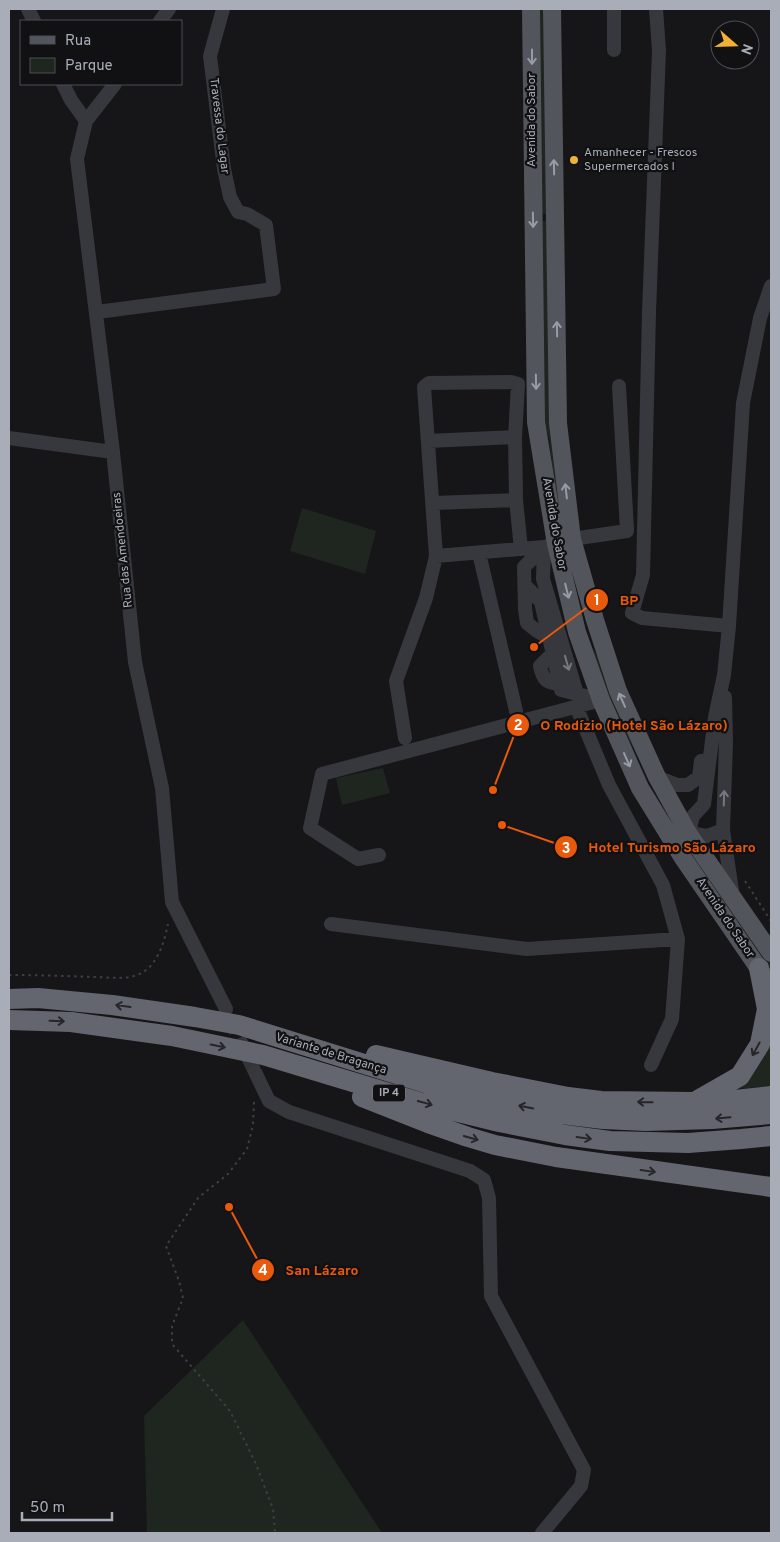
<svg xmlns="http://www.w3.org/2000/svg" width="780" height="1542" font-family="Overpass,sans-serif">
	<style>
		.green { fill: #1e261f }
		.lines { fill: none; stroke-linecap: round; stroke-linejoin: round }
		.minor-tunnel { stroke: #333438; stroke-width: 14; stroke-dasharray: 14 7; stroke-linecap: butt }
		.path { stroke: #3d3f44; stroke-width: 2; stroke-dasharray: 2.5 4; stroke-linecap: butt }
		.minor { stroke: #37383d; stroke-width: 14 }
		.major { stroke: #53555c; stroke-width: 18 }
		.highway { stroke: #63666e; stroke-width: 20 }
		.oneway { stroke: #979ba6 }
		.oneway2 { stroke: #757881 }
		.oneway3 { stroke: #26262a }
		.poi-dot { fill: #f2b134; stroke: #111113; stroke-width: 2 }
		.labels { text-anchor: middle; dominant-baseline: central; stroke-width: 4.5; stroke-linejoin: round; paint-order: stroke }
		.shield { fill: #111113; stroke: #7b7e86; stroke-width: 1 }
		.shield-label { font-size: 11px; font-weight: bold; fill: #a8adb8 }
		.street-label { font-size: 12px; fill: #a8adb8; stroke: #111113 }
		.poi-label { font-size: 12px; fill: #a8adb8; stroke: #111113; text-anchor: start }
		.leader { fill: none; stroke: #e8590c; stroke-width: 2 }
		.callout-dot { fill: #e8590c; stroke: #111113; stroke-width: 2 }
		.mark-label { font-size: 15px; text-anchor: middle; font-weight: bold; fill: #fff }
		.callout-label { font-size: 14px; text-anchor: middle; font-weight: bold; fill: #e8590c; stroke: #111113; stroke-width: 4.5; stroke-linejoin: round; paint-order: stroke }
	</style>
	<rect width="100%" height="100%" fill="#161618"/>
	<!-- green -->
	<path class="green" d="M538,9H545L546,214H539Z
		M540,221H547L550,409L561,509L559,510L557,507L549,438L543,421Z
		M302,508L376,531L365,574L290,551Z
		M575,596L589,642L598,657L660,800L627,736L616,721L591,656Z
		M383,768L390,793L342,805L336,778Z
		M697,853L771,961V974L692,856Z
		M771,1032V1086L738,1089L753,1072Z
		M243,1320L382,1533H147L144,1416Z"/>
	<g class="lines">
		<!-- minor-tunnel -->
		<path class="minor-tunnel" d="M230,1019L255,1072"/>
		<!-- path -->
		<path class="path" d="M745,881L771,921
			M9,975C37,975 66,976 94,977C107,977 124,980 137,975C157,968 164,943 168,924
			M254,1102L253,1125L247,1149L228,1174L198,1198L166,1246L179,1281L183,1298L172,1326V1344L230,1411L256,1464L273,1509L275,1533"/>
		<!-- minor -->
		<path class="minor" d="M28,9L34,21
			M656,9L659,50L649,312L643,575L632,613L642,618L729,626
			M160,21L169,9
			M614,50V9
			M63,84L71,100L86,121
			M115,84L86,121L77,159L113,452L135,662L162,788L172,902L226,1009
			M97,312L274,289L266,225L247,214L238,212L230,197L224,169L210,56L223,9
			M9,438L113,452
			M428,441L515,437
			M433,503L516,500
			M544,547L543,579L577,694L598,699
			M544,547L524,567L525,609L527,623L537,631L548,637
			M479,553L516,711
			M436,556L424,387L429,383L511,382L518,384L515,437L516,500L521,549
			M525,585L541,602L561,690L577,694
			M552,654L540,666C543,680 546,683 560,684
			M725,697L726,743L723,830L733,897
			M576,706L609,785L663,885L678,939L672,1019L651,1065
			M405,738L396,681L426,598L436,556L544,547L572,539L627,531L619,386
			M657,777L677,785H688L699,777L701,761
			M682,831L707,836L723,830
			M379,855L358,859L310,828L322,774L601,700
			M683,858L693,816L704,804L715,717L724,675L729,626L743,403L760,318L771,286
			M331,924L527,949L678,939
			M255,1072L269,1101L289,1112L470,1171L484,1180L489,1198L491,1296L584,1470L581,1486L542,1533"/>
		<!-- major -->
		<path class="major" d="M531,9L536,422L556,544L577,632L601,700L640,788L683,858L766,979
			M552,9L558,423L572,539L595,620L618,691L657,777L688,833L771,953"/>
		<!-- highway -->
		<path class="highway" d="M9,999L38,998L112,1005L195,1017L239,1025L435,1086L494,1101L553,1113L603,1119L646,1121L712,1119L771,1114
			M9,1020L71,1022L172,1036L263,1055L422,1103L499,1122L565,1135L610,1141L688,1143L741,1139L771,1136
			M376,1055L492,1082L568,1097L601,1101L694,1102L726,1101L771,1096
			M362,1097L428,1123L468,1137L495,1145L556,1157L771,1187
			M698,1100L740,1076L760,1044L767,1009L759,968"/>
	</g>
	<!-- one-way arrows -->
	<defs><path id="oneway-shaft" d="M-6 0H5M1.5-3L5.5 0L1.5 3" fill="none" stroke-width="1.6" stroke-linecap="round" stroke-linejoin="round" transform="scale(1.25)"/></defs>
	<g class="oneway">
		<use href="#oneway-shaft" transform="translate(532 57) rotate(90)"/>
		<use href="#oneway-shaft" transform="translate(554 167) rotate(-91)"/>
		<use href="#oneway-shaft" transform="translate(533 220) rotate(89)"/>
		<use href="#oneway-shaft" transform="translate(557 329) rotate(-91)"/>
		<use href="#oneway-shaft" transform="translate(536 382) rotate(89)"/>
		<use href="#oneway-shaft" transform="translate(566 491) rotate(-97)"/>
		<use href="#oneway-shaft" transform="translate(567 591) rotate(76)"/>
		<use href="#oneway-shaft" transform="translate(622 700) rotate(-114)"/>
		<use href="#oneway-shaft" transform="translate(627 760) rotate(66)"/>
	</g>
	<g class="oneway2">
		<use href="#oneway-shaft" transform="translate(567 663) rotate(74)"/>
		<use href="#oneway-shaft" transform="translate(724 798) rotate(-88)"/>
	</g>
	<g class="oneway3">
		<use href="#oneway-shaft" transform="translate(123 1006) rotate(-172)"/>
		<use href="#oneway-shaft" transform="translate(57 1021) rotate(2)"/>
		<use href="#oneway-shaft" transform="translate(218 1046) rotate(12)"/>
		<use href="#oneway-shaft" transform="translate(756 1049) rotate(119)"/>
		<use href="#oneway-shaft" transform="translate(645 1102) rotate(-179)"/>
		<use href="#oneway-shaft" transform="translate(425 1103) rotate(15)"/>
		<use href="#oneway-shaft" transform="translate(526 1107) rotate(-169)"/>
		<use href="#oneway-shaft" transform="translate(723 1118) rotate(175)"/>
		<use href="#oneway-shaft" transform="translate(471 1138) rotate(16)"/>
		<use href="#oneway-shaft" transform="translate(584 1138) rotate(8)"/>
		<use href="#oneway-shaft" transform="translate(648 1171) rotate(8)"/>
	</g>
	<!-- markers -->
	<circle class="poi-dot" cx="574" cy="160" r="5"/>
	<g class="labels">
		<!-- shield labels -->
		<rect class="shield" x="373" y="1084.5" width="32" height="17" rx="4"/>
		<g class="shield-label">
			<text x="389" y="1093">IP 4</text>
		</g>
		<!-- street labels -->
		<g class="street-label">
			<text transform="translate(532 120) rotate(-90)">Avenida do Sabor</text>
			<text transform="translate(219 126) rotate(83)">Travessa do Lagar</text>
			<text transform="translate(554 524) rotate(80)">Avenida do Sabor</text>
			<text transform="translate(123 550) rotate(-96)">Rua das Amendoeiras</text>
			<text transform="translate(725 918) rotate(56)">Avenida do Sabor</text>
			<text transform="translate(331 1054) rotate(17)">Variante de Bragança</text>
		</g>
		<!-- poi labels -->
		<g class="poi-label">
			<text x="584" y="153">Amanhecer - Frescos<tspan x="584" dy="14">Supermercados I</tspan></text>
		</g>
	</g>
	<!-- callouts -->
	<path class="leader" d="M534 647L597 600M493 790L518 725M502 825L566 847M229 1207L263 1270"/>
	<g class="callout-dot">
		<circle cx="534" cy="647" r="5"/>
		<circle cx="493" cy="790" r="5"/>
		<circle cx="502" cy="825" r="5"/>
		<circle cx="229" cy="1207" r="5"/>
		<circle cx="597" cy="600" r="12"/>
		<circle cx="518" cy="725" r="12"/>
		<circle cx="566" cy="847" r="12"/>
		<circle cx="263" cy="1270" r="12"/>
	</g>
	<g class="mark-label">
		<text x="597" y="605">1</text>
		<text x="518" y="730">2</text>
		<text x="566" y="853">3</text>
		<text x="263" y="1275">4</text>
	</g>
	<g class="callout-label">
		<text x="629" y="605">BP</text>
		<text x="634" y="730">O Rodízio (Hotel São Lázaro)</text>
		<text x="672" y="852">Hotel Turismo São Lázaro</text>
		<text x="322" y="1275">San Lázaro</text>
	</g>
	<!-- border -->
	<rect width="780" height="1542" fill="none" stroke="#a8adb8" stroke-width="20"/>
	<!-- legend -->
	<rect x="20" y="20" width="162" height="65" fill="#111113" stroke="#4d4f55"/>
	<rect x="30" y="36" width="25" height="8" fill="#53555c" stroke="#4d4f55"/>
	<text x="65" y="45" font-size="15" fill="#a8adb8">Rua</text>
	<rect x="30" y="58" width="25" height="15" fill="#1e261f" stroke="#4d4f55"/>
	<text x="65" y="70" font-size="15" fill="#a8adb8">Parque</text>
	<!-- north arrow -->
	<g transform="translate(735 45) rotate(110)"><circle r="24" fill="#111113" stroke="#4d4f55"/>
	<path d="M0-4L9 19L0 12L-9 19Z" fill="#f2b134"/>
	<text y="-8" font-size="14" font-weight="bold" text-anchor="middle" fill="#a8adb8">N</text>
	</g>
	<!-- scale -->
	<path d="M22 1512v8h90v-8" fill="none" stroke="#a8adb8" stroke-width="2.5"/>
	<text x="30" y="1512" font-size="15" fill="#a8adb8" stroke="#111113" stroke-width="4" paint-order="stroke">50 m</text>
</svg>
